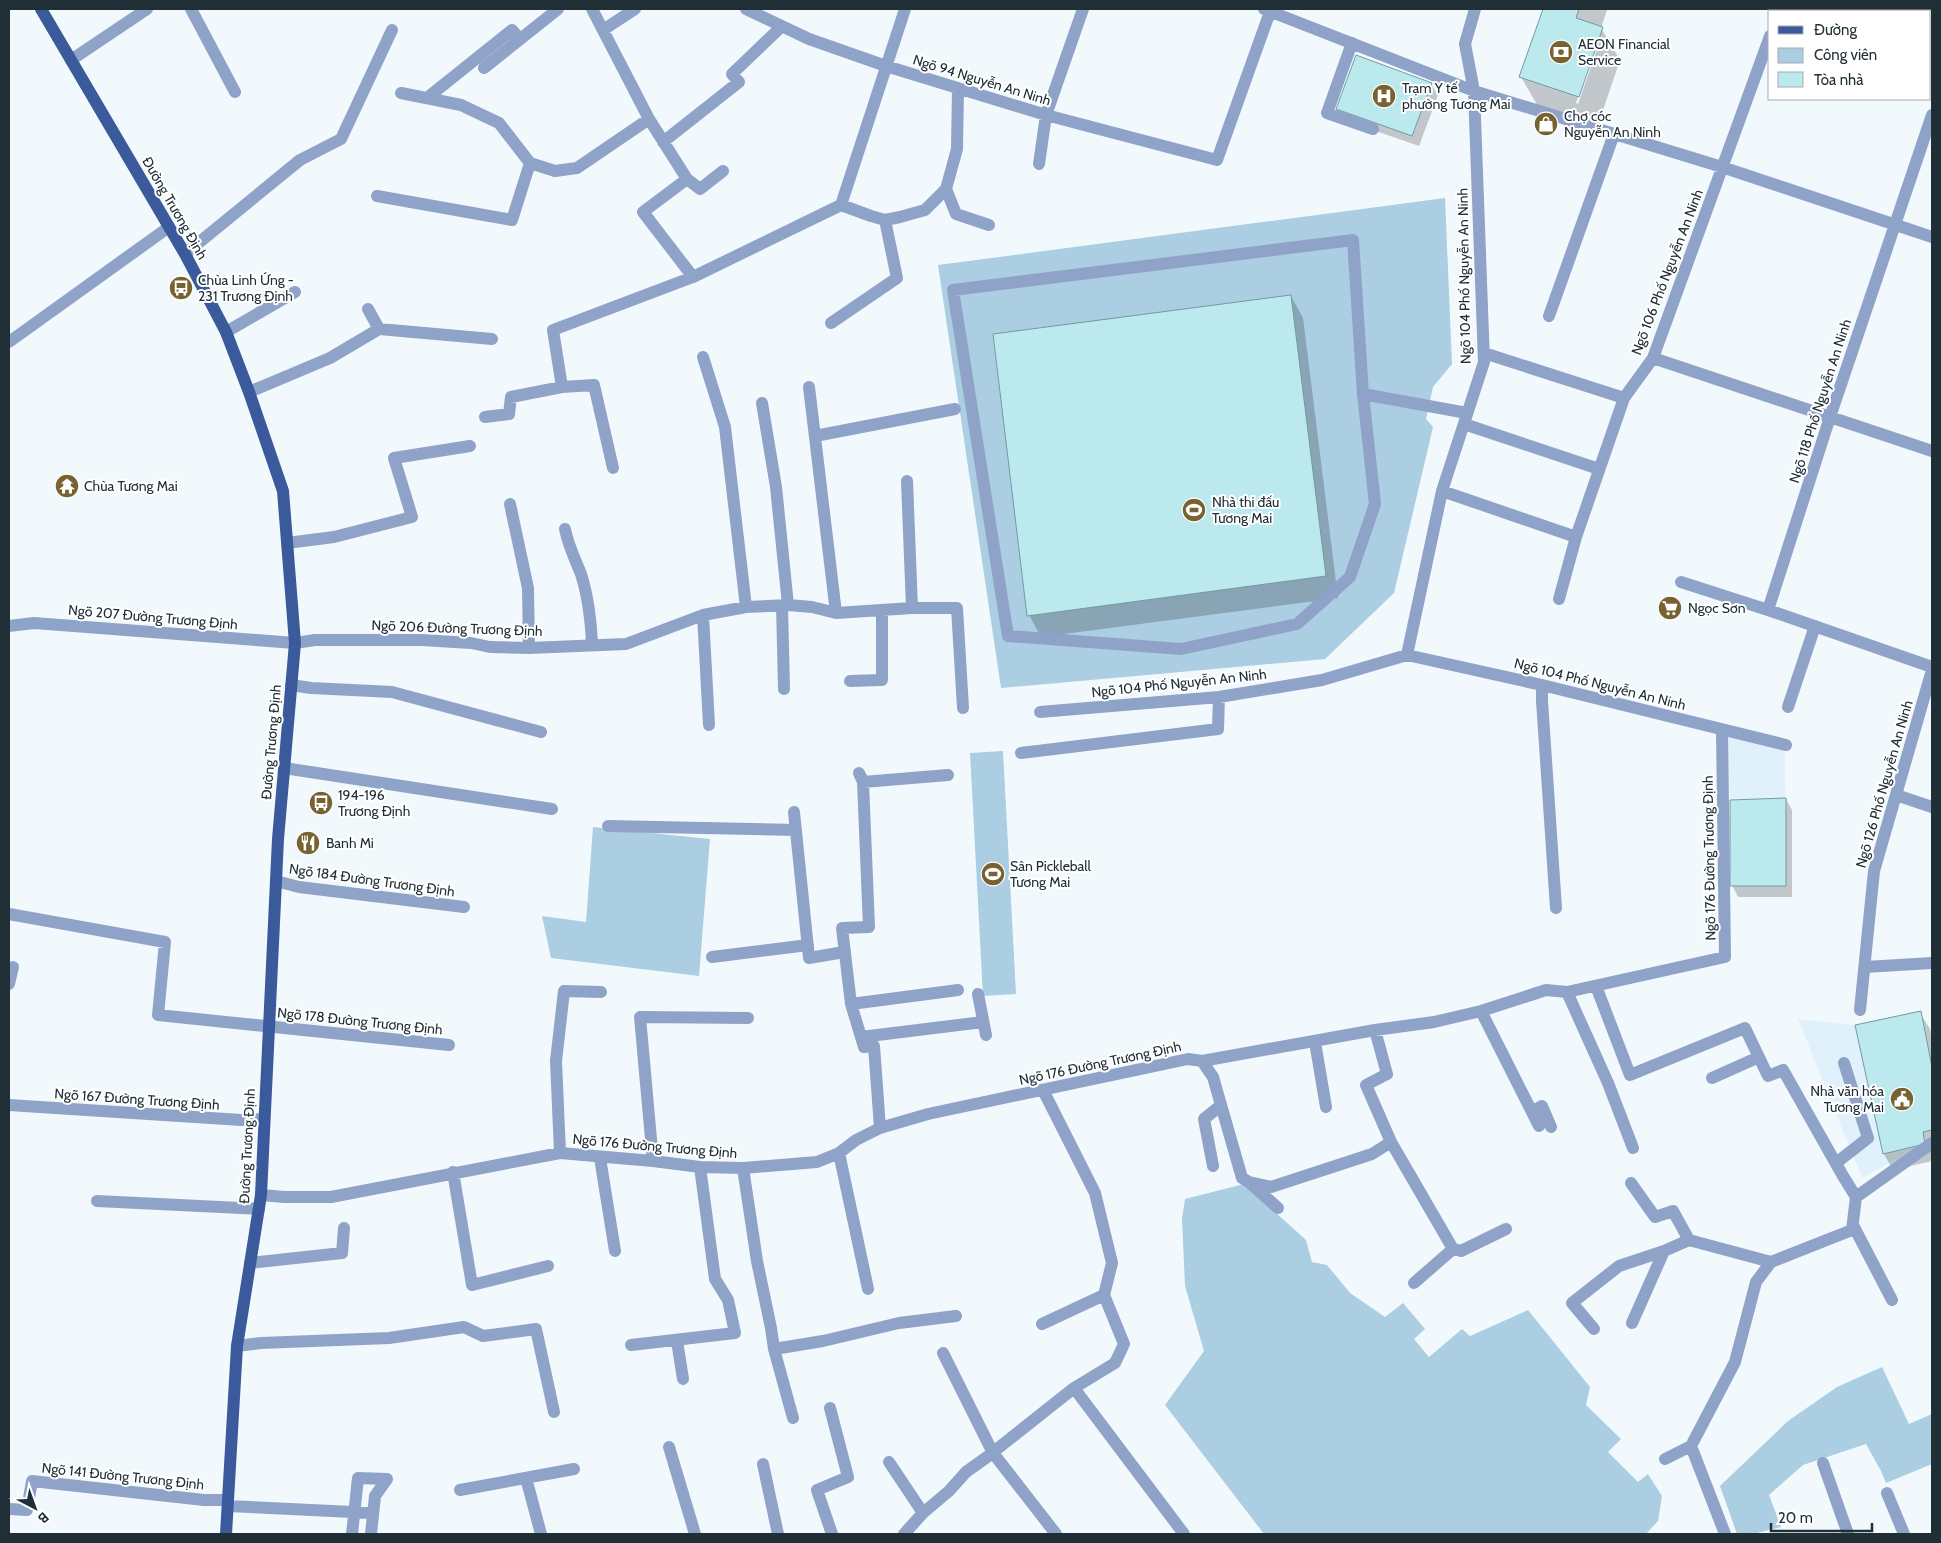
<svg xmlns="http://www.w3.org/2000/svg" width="1941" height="1543" font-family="Cabin,sans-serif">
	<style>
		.built { fill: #e0f1fb }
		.green { fill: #abcee3 }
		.shadow { fill: #0003; fill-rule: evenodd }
		.building { fill: #bbe9ed; stroke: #709ca0 }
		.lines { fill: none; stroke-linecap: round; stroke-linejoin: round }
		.minor { stroke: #8fa3c9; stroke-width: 12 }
		.major { stroke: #3b5a9c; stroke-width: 12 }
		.labels { text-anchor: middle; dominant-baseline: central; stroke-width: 4; stroke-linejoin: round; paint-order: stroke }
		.poi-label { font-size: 14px; fill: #202e36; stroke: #fff; text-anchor: start }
		.street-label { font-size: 14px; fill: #202e36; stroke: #fff }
	</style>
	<rect width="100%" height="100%" fill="#f2f9fd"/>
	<!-- built -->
	<path class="built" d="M1727,736L1785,750L1786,886H1730V800Z
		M1921,1011L1932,1067V1130L1924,1132L1925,1144L1862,1178L1798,1019L1855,1025Z"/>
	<!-- green -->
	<path class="green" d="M1445,198L1452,364L1433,387L1426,419L1433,427L1394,593L1325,659L1001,688L938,265Z
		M1003,751L1016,994L983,996L970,753Z
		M593,827L710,839L699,976L551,958L542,916L586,922Z
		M1244,1184L1306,1240L1312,1262L1327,1265L1350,1293L1385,1317L1403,1303L1425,1329L1414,1339L1429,1357L1462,1329L1470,1336L1528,1310L1590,1387L1586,1405L1621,1439L1608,1452L1638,1482L1648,1474L1662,1496L1658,1521L1646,1534H1264L1165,1405L1204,1351L1185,1286L1182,1219L1185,1199Z
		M1882,1367L1909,1424L1932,1414V1464L1886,1483L1881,1471L1866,1444L1803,1465L1769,1495L1781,1527L1753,1534H1737L1720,1486L1788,1421L1837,1387Z"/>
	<!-- shadow -->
	<path class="shadow" d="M1544,9L1607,10L1601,28L1620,60L1597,128L1539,108L1521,77ZM1594,49H1597L1578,104L1576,103Z
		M1431,84L1438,95L1419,146L1344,120L1337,109Z
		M1291,296L1303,318L1338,598L1041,637L1029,615Z
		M1786,799L1792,810V897H1738L1732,885Z
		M1920,1013L1930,1029L1932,1041V1161L1893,1170L1884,1154Z"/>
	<!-- building -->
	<path class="building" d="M1543,9H1579L1576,18L1603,27L1579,97L1519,77Z
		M1356,55L1432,83L1412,136L1336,109Z
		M1291,295L1326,576L1027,616L993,334Z
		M1786,798V886H1730V800Z
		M1921,1011L1932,1067V1130L1923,1132L1925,1144L1883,1154L1855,1025Z"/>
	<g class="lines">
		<!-- minor -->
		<path class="minor" d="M191,9L235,92
			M592,9L649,119L687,179L643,212L693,277L841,205
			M746,9L809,39L886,66L1046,115L1217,160L1271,9
			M1264,9L1474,91L1722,167L1932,237
			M1779,11L1780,9
			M603,30L635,9
			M1352,43L1327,113L1373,129
			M71,60L147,9
			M484,68L558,9
			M401,93L461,105L499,123L530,163L555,171L577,168L649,119
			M427,98L512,30L520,39
			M663,142L739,82L732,74L781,27
			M1039,164L1046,115L1083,9
			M687,179L700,189L723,171
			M946,189L956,214L989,225
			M377,196L512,220L530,163
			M841,205L871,216L885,220L900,217L925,210L946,189L957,149L958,88
			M841,205L905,9
			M1353,240L1363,394L1375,504L1350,577L1297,624L1181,649L1008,636L953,290Z
			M185,254L300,160L341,139L392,30
			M368,309L379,329
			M1549,316L1614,134
			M831,323L897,278L885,220
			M226,332L295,292
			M9,342L169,227
			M1484,353L1624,398
			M703,357L725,427L746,607
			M1653,358L1932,451
			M809,387L836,613
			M249,392L330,358L379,329L492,339
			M1363,394L1467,413
			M762,403L776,487L788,605
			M485,417L509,414L511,397L562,387
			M1464,424L1599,469
			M815,436L955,409
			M613,468L594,385L562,387L553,330L693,277
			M907,481L912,608
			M1442,491L1576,537
			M510,504L528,588L529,648
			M565,529C568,545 575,559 581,574C588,596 591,621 592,645
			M287,543L334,537L412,517L394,458L470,446
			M1681,582L1768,610L1830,417L1932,115
			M1559,599L1576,537L1624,398L1653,358L1770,36
			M782,606L784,689
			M1768,610L1932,667
			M703,615L709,725
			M9,626L34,623L295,643L315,640H421L471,643L490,647L529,648L626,644L703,615L746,607L788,605L812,607L836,613L912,608H957L963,708
			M1407,655L1442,491L1484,362L1474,91L1465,44L1475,9
			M850,681L882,680V610
			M291,685L311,688L392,692L541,732
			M1542,685V701L1556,908
			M1788,707L1815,626
			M1040,712L1219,697L1322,680L1407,655L1542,685L1786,745
			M1021,753L1218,729L1219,697
			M284,768L552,809
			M859,773L863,782L869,927L842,928L851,1004L864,1047L874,1046L880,1128
			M863,782L948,775
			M1896,795L1932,807
			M794,812L809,958L844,952
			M608,826L796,830
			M276,881L299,887L464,907
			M9,914L165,942L158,1015L449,1045
			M712,957L808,945
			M1865,967L1932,963
			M9,984L13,967
			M1596,986L1630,1075L1745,1028L1768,1076L1783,1070L1843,1176L1856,1197
			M1567,992L1608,1083L1633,1148
			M978,994L986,1035
			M851,1004L958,990
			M1860,1010L1874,871L1932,670
			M1481,1011L1539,1126
			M1375,1030L1387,1074L1366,1085L1391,1142L1453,1249
			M861,1037L983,1022
			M1315,1042L1326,1107
			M1202,1061L1213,1077L1242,1178L1249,1182L1271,1187L1372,1154L1391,1142
			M1712,1078L1759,1057
			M9,1105L241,1120L263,1119
			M1532,1112L1542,1106L1551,1127
			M560,1153L556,1061L564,991L601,992
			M839,1153L868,1289
			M600,1158L615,1251
			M653,1161L640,1017L748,1018
			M1836,1163L1868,1138L1844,1063
			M1213,1166L1204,1119L1220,1106
			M743,1168L757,1261L771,1328L774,1349L793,1418
			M453,1172L472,1285L548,1266
			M1631,1183L1655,1217L1673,1211L1689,1240L1771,1262
			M1251,1184L1278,1208
			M261,1195L284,1197H331L560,1153L653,1161L700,1167L743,1168L817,1162L839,1153L856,1140L880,1128L928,1114L1188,1059L1202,1061L1375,1030L1434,1022L1481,1011L1546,990L1567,992L1725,957L1722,730
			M97,1201L259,1209
			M1853,1225L1892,1300
			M250,1263L342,1253L344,1228
			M1414,1283L1453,1249L1461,1251L1506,1229
			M1632,1323L1664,1251L1689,1240
			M1042,1324L1104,1295
			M1594,1329L1572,1303L1619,1266L1664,1251
			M677,1341L683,1379
			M631,1345L735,1333L728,1300L715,1279L700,1167
			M237,1346L261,1343L389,1338L464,1327L483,1336L536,1329L554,1412
			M774,1349L823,1341L899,1323L956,1316
			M943,1353L993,1453L1056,1534
			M1074,1388L1184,1534
			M830,1408L848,1477L817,1490L832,1534
			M669,1447L695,1534
			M1665,1459L1691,1446
			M889,1462L923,1513
			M1823,1463L1848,1534
			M763,1464L778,1534
			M526,1478L541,1534
			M460,1490L574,1469
			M1887,1493L1904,1534
			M228,1506L373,1513
			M9,1509L27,1510L32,1481L204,1500H228
			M352,1534L358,1478L387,1479
			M371,1534L375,1496L387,1479
			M904,1534L923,1513L949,1491L966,1472L987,1457L1074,1388L1115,1363L1124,1344L1104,1295L1112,1263L1095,1193L1043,1090
			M1725,1534L1691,1446L1735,1362L1756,1282L1771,1262L1852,1230L1856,1197L1932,1143"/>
		<!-- major -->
		<path class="major" d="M41,9L185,254L226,332L249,392L283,491L295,643L278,839L261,1195L237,1346L226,1534"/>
	</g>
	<!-- icons -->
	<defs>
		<g id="bank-disc" transform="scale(1.25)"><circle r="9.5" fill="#796232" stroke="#fff"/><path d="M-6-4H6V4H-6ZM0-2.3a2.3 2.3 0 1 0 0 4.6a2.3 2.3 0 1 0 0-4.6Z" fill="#fff"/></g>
		<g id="hospital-disc" transform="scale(1.25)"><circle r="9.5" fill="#796232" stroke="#fff"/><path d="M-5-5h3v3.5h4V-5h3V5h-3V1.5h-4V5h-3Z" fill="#fff"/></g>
		<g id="shop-disc" transform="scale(1.25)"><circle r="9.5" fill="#796232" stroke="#fff"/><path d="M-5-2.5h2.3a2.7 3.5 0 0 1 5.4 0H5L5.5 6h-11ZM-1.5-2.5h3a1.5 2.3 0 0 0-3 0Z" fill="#fff"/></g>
		<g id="bus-disc" transform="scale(1.25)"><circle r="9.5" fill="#796232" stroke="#fff"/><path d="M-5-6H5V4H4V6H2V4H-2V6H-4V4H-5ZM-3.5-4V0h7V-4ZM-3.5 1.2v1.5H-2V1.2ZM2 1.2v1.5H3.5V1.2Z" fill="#fff"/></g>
		<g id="temple-disc" transform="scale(1.25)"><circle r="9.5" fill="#796232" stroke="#fff"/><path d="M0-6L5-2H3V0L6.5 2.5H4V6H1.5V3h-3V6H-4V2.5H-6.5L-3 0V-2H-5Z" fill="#fff"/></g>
		<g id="stadium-disc" transform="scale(1.25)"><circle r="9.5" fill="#796232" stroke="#fff"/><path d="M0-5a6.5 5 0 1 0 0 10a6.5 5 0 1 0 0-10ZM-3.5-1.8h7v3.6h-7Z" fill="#fff"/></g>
		<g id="supermarket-disc" transform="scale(1.25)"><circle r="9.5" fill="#796232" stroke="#fff"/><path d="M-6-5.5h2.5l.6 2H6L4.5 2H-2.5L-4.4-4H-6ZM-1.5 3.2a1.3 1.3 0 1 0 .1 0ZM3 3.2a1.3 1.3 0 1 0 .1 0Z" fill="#fff"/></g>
		<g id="restaurant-disc" transform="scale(1.25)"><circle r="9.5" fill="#796232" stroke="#fff"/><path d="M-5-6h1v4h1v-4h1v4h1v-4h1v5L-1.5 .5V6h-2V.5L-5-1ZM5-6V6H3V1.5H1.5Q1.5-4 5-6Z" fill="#fff"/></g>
		<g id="civic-disc" transform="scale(1.25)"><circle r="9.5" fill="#796232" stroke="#fff"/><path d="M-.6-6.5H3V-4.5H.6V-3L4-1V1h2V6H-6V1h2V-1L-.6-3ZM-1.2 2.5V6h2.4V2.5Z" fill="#fff"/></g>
	</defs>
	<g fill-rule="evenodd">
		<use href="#bank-disc" x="1561" y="52"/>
		<use href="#hospital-disc" x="1384" y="96"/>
		<use href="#shop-disc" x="1546" y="124"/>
		<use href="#bus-disc" x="181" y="288"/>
		<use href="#temple-disc" x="67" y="486"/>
		<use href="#stadium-disc" x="1194" y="510"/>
		<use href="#supermarket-disc" x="1670" y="608"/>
		<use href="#bus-disc" x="321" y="803"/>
		<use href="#restaurant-disc" x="308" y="843"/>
		<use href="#stadium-disc" x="993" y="874"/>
		<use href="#civic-disc" x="1902" y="1099"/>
	</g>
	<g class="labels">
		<!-- poi labels -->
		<g class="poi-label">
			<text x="1578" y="44">AEON Financial<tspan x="1578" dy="16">Service</tspan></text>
			<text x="1402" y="88">Trạm Y tế<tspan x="1402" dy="16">phường Tương Mai</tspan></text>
			<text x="1564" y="116">Chợ cóc<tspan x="1564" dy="16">Nguyễn An Ninh</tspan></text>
			<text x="198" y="280">Chùa Linh Ứng -<tspan x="198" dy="16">231 Trương Định</tspan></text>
			<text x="84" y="486">Chùa Tương Mai</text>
			<text x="1212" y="502">Nhà thi đấu<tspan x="1212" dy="16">Tương Mai</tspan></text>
			<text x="1688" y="608">Ngọc Sơn</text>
			<text x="338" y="795">194-196<tspan x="338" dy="16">Trương Định</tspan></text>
			<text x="326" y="843">Banh Mi</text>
			<text x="1010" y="866">Sân Pickleball<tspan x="1010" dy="16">Tương Mai</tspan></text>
			<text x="1884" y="1091" text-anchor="end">Nhà văn hóa<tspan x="1884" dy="16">Tương Mai</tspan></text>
		</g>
		<!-- street labels -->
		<g class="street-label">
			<text transform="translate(982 80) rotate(17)">Ngõ 94 Nguyễn An Ninh</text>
			<text transform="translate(175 208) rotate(60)">Đường Trương Định</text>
			<text transform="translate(1667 272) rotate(-69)">Ngõ 106 Phố Nguyễn An Ninh</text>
			<text transform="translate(1464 276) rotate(-91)">Ngõ 104 Phố Nguyễn An Ninh</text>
			<text transform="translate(1820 401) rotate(-72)">Ngõ 118 Phố Nguyễn An Ninh</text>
			<text transform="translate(153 617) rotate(5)">Ngõ 207 Đường Trương Định</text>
			<text transform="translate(457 628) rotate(2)">Ngõ 206 Đường Trương Định</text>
			<text transform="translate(1179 683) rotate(-6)">Ngõ 104 Phố Nguyễn An Ninh</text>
			<text transform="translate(1600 684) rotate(14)">Ngõ 104 Phố Nguyễn An Ninh</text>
			<text transform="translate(271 742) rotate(-85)">Đường Trương Định</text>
			<text transform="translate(1884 784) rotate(-74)">Ngõ 126 Phố Nguyễn An Ninh</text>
			<text transform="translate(1709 858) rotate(-91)">Ngõ 176 Đường Trương Định</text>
			<text transform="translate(372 880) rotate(8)">Ngõ 184 Đường Trương Định</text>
			<text transform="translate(360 1021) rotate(6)">Ngõ 178 Đường Trương Định</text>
			<text transform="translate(1100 1063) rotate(-12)">Ngõ 176 Đường Trương Định</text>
			<text transform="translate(137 1099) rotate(4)">Ngõ 167 Đường Trương Định</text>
			<text transform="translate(247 1146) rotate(-87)">Đường Trương Định</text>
			<text transform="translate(655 1146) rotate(5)">Ngõ 176 Đường Trương Định</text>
			<text transform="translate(123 1476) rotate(6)">Ngõ 141 Đường Trương Định</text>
		</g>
	</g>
	<!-- border -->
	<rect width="1941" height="1543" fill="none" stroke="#202e36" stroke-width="20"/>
	<!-- legend -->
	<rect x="1768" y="10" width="162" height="90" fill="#ffffff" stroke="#a6abaf"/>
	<rect x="1778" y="26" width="25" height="8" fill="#3b5a9c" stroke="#a6abaf"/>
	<text x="1814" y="35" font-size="15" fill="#202e36">Đường</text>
	<rect x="1778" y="48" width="25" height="15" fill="#abcee3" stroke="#a6abaf"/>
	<text x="1814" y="60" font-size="15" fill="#202e36">Công viên</text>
	<rect x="1778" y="72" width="25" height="15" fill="#bbe9ed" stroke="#a6abaf"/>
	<text x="1814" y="85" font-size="15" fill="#202e36">Tòa nhà</text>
	<!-- north arrow -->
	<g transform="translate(35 1508) rotate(139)" stroke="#ffffff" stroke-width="4" paint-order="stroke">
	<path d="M0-4L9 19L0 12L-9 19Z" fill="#202e36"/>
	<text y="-8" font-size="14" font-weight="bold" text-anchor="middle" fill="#202e36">B</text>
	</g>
	<!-- scale -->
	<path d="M1771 1523v8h101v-8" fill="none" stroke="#202e36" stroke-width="2.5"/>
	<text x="1778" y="1523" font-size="15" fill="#202e36" stroke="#ffffff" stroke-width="4" paint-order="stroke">20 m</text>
</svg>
